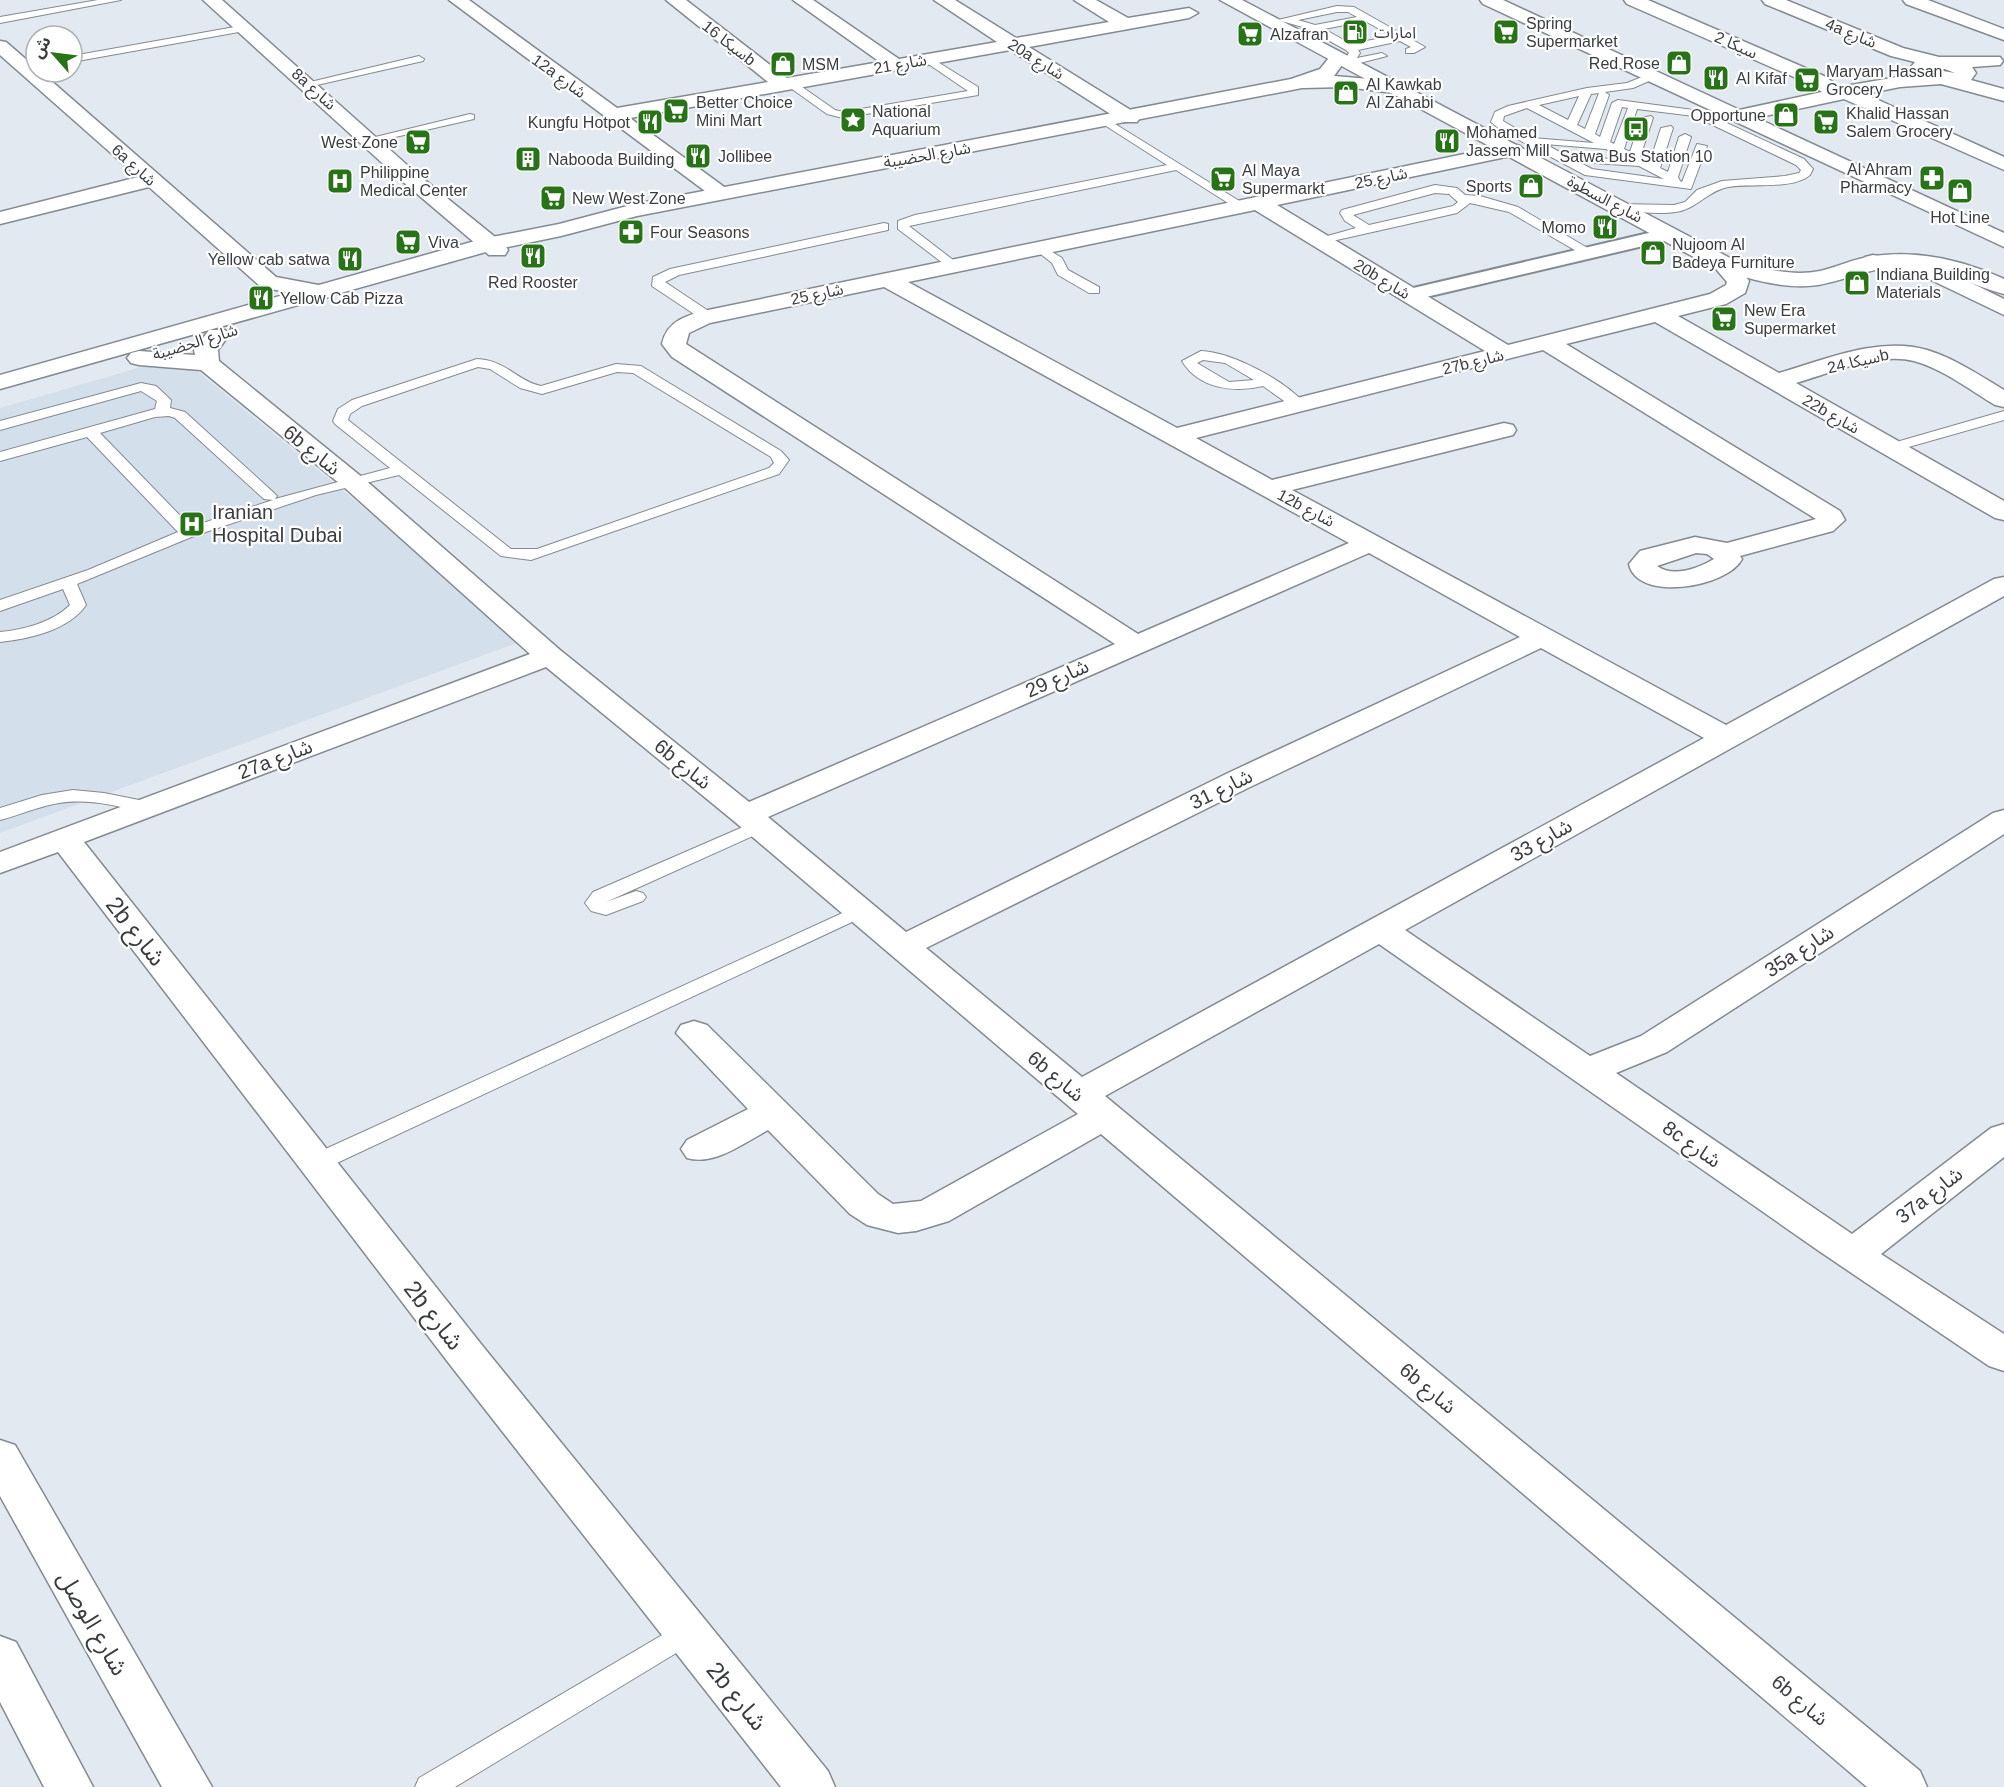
<svg xmlns="http://www.w3.org/2000/svg" width="2004" height="1787" font-family="Arial,'Noto Sans Arabic',sans-serif">
	<style>
		.built { fill: #d4dfec }
		.lines { fill: none; stroke-linecap: round; stroke-linejoin: round }
		.service-casing { stroke: #848a90; stroke-width: 2 }
		.pedestrian-casing { stroke: #848a90; stroke-width: 4 }
		.minor-casing { stroke: #848a90; stroke-width: 3 }
		.tertiary-casing { stroke: #848a90; stroke-width: 3 }
		.secondary-casing { stroke: #848a90; stroke-width: 3 }
		.primary-casing { stroke: #848a90; stroke-width: 3 }
		.service { fill: #fff; fill-rule: evenodd }
		.pedestrian { fill: #fff; fill-rule: evenodd }
		.minor { fill: #fff; fill-rule: evenodd }
		.tertiary { fill: #fff; fill-rule: evenodd }
		.secondary { fill: #fff; fill-rule: evenodd }
		.primary { fill: #fff; fill-rule: evenodd }
		.labels { text-anchor: middle; dominant-baseline: central; stroke-width: 4.5; stroke-linejoin: round; paint-order: stroke }
		.far-poi-label { font-size: 16px; fill: #3a3d3f; stroke: #fff; text-anchor: start }
		.far-street-label { font-size: 16px; fill: #3a3d3f; stroke: #fff }
		.street-label { font-size: 20px; fill: #3a3d3f; stroke: #fff }
		.poi-label { font-size: 20px; fill: #3a3d3f; stroke: #fff; text-anchor: start }
		.near-street-label { font-size: 24px; fill: #3a3d3f; stroke: #fff }
	</style>
	<rect width="100%" height="100%" fill="#e3e9f0"/>
	<!-- built -->
	<path class="built" d="M179,356L525,640L0,833V408Z"/>
	<g class="lines">
		<!-- service casing -->
		<g class="service-casing">
			<path id="service" d="M98,0H121L0,23V17Z
				M1337,6L1354,7L1425,47L1414,53H1406V49L1411,47L1400,41L1358,50L1360,53L1357,58L1382,53L1387,56L1348,66L1343,63L1349,53L1346,50L1306,28L1278,20ZM1337,12H1348L1357,17L1315,25L1298,20ZM1365,21L1392,36L1351,44L1324,29Z
				M246,25L251,28L250,30L72,62V56Z
				M419,56L424,59L423,61L308,87L302,84Z
				M928,56L978,87V95L843,118L827,114L785,84L795,82L835,110L843,112L968,91L924,61L923,59Z
				M1652,73L1657,76L1656,78L1633,88L1605,92L1609,95L1595,134L1600,137L1612,103L1618,100L1701,111L1804,159L1813,169L1810,175C1793,190 1750,183 1728,187C1707,191 1696,210 1675,212C1657,215 1637,211 1619,211L1613,207L1615,204L1674,205L1685,202L1697,190L1722,181L1785,176L1799,173L1801,170L1796,165L1694,116L1637,109L1624,149L1630,152L1641,118L1651,116L1653,118L1640,157L1650,162L1661,128L1671,126L1673,128L1660,168L1668,172L1679,137L1685,134L1691,137L1678,177L1680,181L1682,182L1697,144L1707,146L1691,189L1585,175L1502,131L1491,122L1495,112L1508,106L1587,88L1627,83ZM1599,93L1585,129L1577,125L1591,94ZM1579,96L1568,120L1539,105ZM1622,107L1628,108L1614,144L1610,142ZM1527,108L1594,143L1532,138L1503,121L1504,116ZM1545,144L1606,149L1627,160L1567,156ZM1579,162L1639,166L1664,179L1592,169Z
				M470,114L474,115V119L369,143L363,140Z
				M1107,119L1249,207L1247,210H1239L1176,170L909,226L957,263L958,266L952,270L898,229V221L915,215L1167,165L1103,124L1101,122Z
				M1435,185L1457,188L1465,195L1480,196L1518,207L1596,253L1590,257L1585,256L1509,212L1470,203L1457,213L1319,244L1313,240L1356,228L1345,221L1340,213L1342,210ZM1435,193L1449,194L1458,202L1453,206L1369,225L1353,215Z
				M884,223L888,224V230L679,275L665,282L713,314V320H703L652,286L653,277L670,269Z
				M1039,244L1062,258L1068,270L1099,287V293H1089L1058,275L1052,263L1033,248Z
				M1201,351C1232,352 1286,381 1306,405L1304,408H1294L1263,386C1234,393 1199,389 1182,361ZM1203,360L1225,363L1254,380L1229,382L1197,363Z
				M477,359C506,360 517,381 541,386L616,364L641,366L781,451L789,460L779,474L531,560L501,556L399,475L316,495L194,536L77,584L86,605C69,630 29,639 0,642V632C23,630 53,622 70,605L63,589L0,611V600L88,570L178,532L87,437L0,461V452L155,409L157,401L141,391L0,430V421L141,383L156,386L171,400L170,408L185,412L274,493L277,496L275,499L390,468L335,424L333,421L338,409L352,400ZM478,367L490,369L520,388L542,394L617,372L633,373L771,457L774,463L769,468L537,549H511L348,420L350,414L362,406ZM169,416L175,418L264,499L273,500L191,527L100,433L155,417Z
				M2004,411V420L1891,452L1884,448L1886,445Z
				M73,790L104,793L154,803L156,807L147,813C118,806 89,798 59,803C39,806 20,815 0,820V808L42,795Z
				M759,820L766,822L768,826L766,830L606,902L636,891L643,893L646,897L643,901L606,915L591,911L585,903L593,892Z
				M860,905L867,907L870,911L867,915L324,1169L316,1171L308,1169L305,1163L308,1157Z
				M686,1621L696,1625L700,1633L696,1641L455,1787H415L419,1778Z"/>
		</g>
		<!-- pedestrian casing -->
		<g class="pedestrian-casing">
			<path id="pedestrian" d="M1670,228L1679,234L1677,238L1409,301L1399,295L1409,289Z"/>
		</g>
		<!-- minor casing -->
		<g class="minor-casing">
			<path id="minor" d="M203,0H222L416,173L505,245L508,250L505,255H489L402,181Z
				M449,0H469L617,108L768,82L666,0H686L787,78L880,62L793,0H813L899,59L997,42L934,0H955L1016,38L1109,22L1074,0H1096L1128,18L1189,8L1198,13L1189,18L1029,47L1137,114L1140,118L1137,122H1123L1010,50L630,118L727,189L730,193L727,197H713Z
				M1624,0H1648L1824,76L1840,87L1914,74L1911,67L1915,62L1891,56L1765,4L1762,0H1786L1903,48L1939,57H2000L2003,61L2000,65L1972,67L1976,73L1971,80L2004,89V101L1941,84L1900,87L1865,94L2004,157V170L1844,99L1737,122L1730,120L1727,116L1730,112L1822,92L1810,84L1627,4ZM1931,69H1945L1955,73Z
				M1903,0H1928L2004,29V40L1906,4Z
				M0,41L6,42L36,68V72H41L276,277L329,287L332,292L329,297L321,299L261,287L149,187L0,224V212L138,177L0,55Z
				M1513,144L1520,146L1523,150L1520,154L1277,205L1508,345L1710,294L1726,285L1727,282L1711,263L1714,258C1731,254 1740,268 1749,281L1745,293L1726,304L1678,316L1779,373C1824,360 1879,336 1927,350C1954,358 1979,375 2004,390V407L1995,405C1970,390 1943,369 1914,361C1877,352 1831,373 1796,383L2004,501V520L1995,518L1655,322L1566,344L1840,511L1845,520L1833,531L1740,556L1742,559C1728,587 1637,603 1629,564L1640,551L1695,537L1727,543L1816,519L1543,350L1196,438L1272,480L1504,423L1513,425L1516,430L1513,435L1292,490L1726,725L1994,579L2004,577V596L1405,930L1590,1056L1641,1036L1993,813L2004,810V834L1667,1052L1616,1073L1852,1234L1991,1128L2004,1124V1157L1881,1254L2004,1334V1371L1989,1366L1819,1251L1379,944L1105,1096L1920,1771L1927,1787H1867L1101,1134L949,1221L916,1231L898,1233L867,1225L850,1214L768,1130C744,1143 714,1166 687,1158L681,1149L687,1140L748,1109L676,1033L681,1025L694,1021L707,1025L878,1194L893,1204L921,1201L1078,1114L735,822L546,667L84,842L481,1344L828,1771L835,1787H781L451,1366L58,852L0,873V852L530,654L345,488L201,370L139,365L131,363L127,358L131,353L139,351L195,355L194,350L209,330H225L229,335L218,350L219,361L363,478L560,650L749,802L1115,644L672,357L662,344C667,320 688,315 708,310ZM1255,210L1485,351L1177,428L908,282ZM884,287L1349,543L1138,634L686,344L689,333L710,323ZM1369,553L1520,637L1228,773L906,932L768,817ZM1696,553L1707,554L1714,559C1699,568 1673,578 1657,566ZM1541,648L1704,738L1082,1077L926,948L1250,787Z
				M1873,255L1941,268L2004,299V315L1927,278L1865,267L1862,262L1865,257Z"/>
		</g>
		<!-- tertiary casing -->
		<g class="tertiary-casing">
			<path id="tertiary" d="M1338,53L1347,58L1334,76L1393,81L1402,87L1393,93L1346,87L1302,88L637,216L561,236L493,250L0,389V375L482,239L559,224L635,204L1291,79L1320,69L1332,54Z"/>
		</g>
		<!-- secondary casing -->
		<g class="secondary-casing">
			<path id="secondary" d="M1220,0H1242L1730,258C1759,268 1790,277 1820,271C1838,267 1855,258 1874,256C1918,250 1963,260 2004,279V294C1969,285 1947,268 1907,267C1872,266 1851,279 1818,285C1783,290 1747,278 1714,268Z
				M1480,0H1503L2004,233V247L1483,4Z"/>
		</g>
		<!-- primary casing -->
		<g class="primary-casing">
			<path id="primary" d="M0,1440L15,1445L212,1787H162L0,1496Z
				M0,1636L16,1642L93,1787H44L0,1702Z"/>
		</g>
		<!-- service -->
		<use href="#service" class="service"/>
		<!-- pedestrian -->
		<use href="#pedestrian" class="pedestrian"/>
		<!-- minor -->
		<use href="#minor" class="minor"/>
		<!-- tertiary -->
		<use href="#tertiary" class="tertiary"/>
		<!-- secondary -->
		<use href="#secondary" class="secondary"/>
		<!-- primary -->
		<use href="#primary" class="primary"/>
	</g>
	<!-- icons -->
	<defs>
		<g id="fuel-square" transform="scale(1.35)"><rect x="-9" y="-9" width="18" height="18" rx="4" fill="#287318" stroke="#fff"/><path d="M-5.5-6h7V0h2V4h1.3V-2.5L3-4.5l.8-.8L6-3V5H2.5V1h-1V6h-7ZM-4.2-4.7v3.2H.2V-4.7Z" fill="#fff"/></g>
		<g id="supermarket-square" transform="scale(1.35)"><rect x="-9" y="-9" width="18" height="18" rx="4" fill="#287318" stroke="#fff"/><path d="M-6-5.5h2.5l.6 2H6L4.5 2H-2.5L-4.4-4H-6ZM-1.5 3.2a1.3 1.3 0 1 0 .1 0ZM3 3.2a1.3 1.3 0 1 0 .1 0Z" fill="#fff"/></g>
		<g id="shop-square" transform="scale(1.35)"><rect x="-9" y="-9" width="18" height="18" rx="4" fill="#287318" stroke="#fff"/><path d="M-5-2.5h2.3a2.7 3.5 0 0 1 5.4 0H5L5.5 6h-11ZM-1.5-2.5h3a1.5 2.3 0 0 0-3 0Z" fill="#fff"/></g>
		<g id="restaurant-square" transform="scale(1.35)"><rect x="-9" y="-9" width="18" height="18" rx="4" fill="#287318" stroke="#fff"/><path d="M-5-6h1v4h1v-4h1v4h1v-4h1v5L-1.5 .5V6h-2V.5L-5-1ZM5-6V6H3V1.5H1.5Q1.5-4 5-6Z" fill="#fff"/></g>
		<g id="sight-square" transform="scale(1.35)"><rect x="-9" y="-9" width="18" height="18" rx="4" fill="#287318" stroke="#fff"/><path d="M0-6L1.8-2.2L6-1.7L2.9 1.2L3.7 5.4L0 3.3L-3.7 5.4L-2.9 1.2L-6-1.7L-1.8-2.2Z" fill="#fff"/></g>
		<g id="bus-square" transform="scale(1.35)"><rect x="-9" y="-9" width="18" height="18" rx="4" fill="#287318" stroke="#fff"/><path d="M-5-6H5V4H4V6H2V4H-2V6H-4V4H-5ZM-3.5-4V0h7V-4ZM-3.5 1.2v1.5H-2V1.2ZM2 1.2v1.5H3.5V1.2Z" fill="#fff"/></g>
		<g id="building-square" transform="scale(1.35)"><rect x="-9" y="-9" width="18" height="18" rx="4" fill="#287318" stroke="#fff"/><path d="M-4-6H4V6H1V3H-1V6H-4ZM-2.5-4.3h1.7v1.8h-1.7ZM.8-4.3h1.7v1.8H.8ZM-2.5-1h1.7V.8h-1.7ZM.8-1h1.7V.8H.8Z" fill="#fff"/></g>
		<g id="pharmacy-square" transform="scale(1.35)"><rect x="-9" y="-9" width="18" height="18" rx="4" fill="#287318" stroke="#fff"/><path d="M-2-6h4v4h4v4h-4v4h-4v-4h-4v-4h4Z" fill="#fff"/></g>
		<g id="hospital-square" transform="scale(1.35)"><rect x="-9" y="-9" width="18" height="18" rx="4" fill="#287318" stroke="#fff"/><path d="M-5-5h3v3.5h4V-5h3V5h-3V1.5h-4V5h-3Z" fill="#fff"/></g>
	</defs>
	<g fill-rule="evenodd">
		<use href="#fuel-square" x="1355" y="32"/>
		<use href="#supermarket-square" x="1506" y="32"/>
		<use href="#supermarket-square" x="1250" y="34"/>
		<use href="#shop-square" x="1679" y="63"/>
		<use href="#shop-square" x="783" y="64"/>
		<use href="#restaurant-square" x="1716" y="78"/>
		<use href="#supermarket-square" x="1807" y="80"/>
		<use href="#shop-square" x="1346" y="93"/>
		<use href="#supermarket-square" x="676" y="111"/>
		<use href="#shop-square" x="1786" y="115"/>
		<use href="#sight-square" x="853" y="120"/>
		<use href="#restaurant-square" x="650" y="122"/>
		<use href="#supermarket-square" x="1826" y="122"/>
		<use href="#bus-square" x="1636" y="129"/>
		<use href="#restaurant-square" x="1447" y="141"/>
		<use href="#supermarket-square" x="418" y="142"/>
		<use href="#restaurant-square" x="698" y="156"/>
		<use href="#building-square" x="528" y="159"/>
		<use href="#pharmacy-square" x="1932" y="178"/>
		<use href="#supermarket-square" x="1223" y="179"/>
		<use href="#hospital-square" x="340" y="181"/>
		<use href="#shop-square" x="1531" y="186"/>
		<use href="#shop-square" x="1960" y="191"/>
		<use href="#supermarket-square" x="553" y="198"/>
		<use href="#restaurant-square" x="1605" y="227"/>
		<use href="#pharmacy-square" x="631" y="232"/>
		<use href="#supermarket-square" x="408" y="242"/>
		<use href="#shop-square" x="1653" y="253"/>
		<use href="#restaurant-square" x="533" y="256"/>
		<use href="#restaurant-square" x="350" y="259"/>
		<use href="#shop-square" x="1857" y="283"/>
		<use href="#restaurant-square" x="261" y="298"/>
		<use href="#supermarket-square" x="1724" y="319"/>
		<use href="#hospital-square" x="192" y="524"/>
	</g>
	<g class="labels">
		<!-- far-poi labels -->
		<g class="far-poi-label">
			<text x="1526" y="23">Spring<tspan x="1526" dy="18">Supermarket</tspan></text>
			<text x="1374" y="32">امارات</text>
			<text x="1270" y="34">Alzafran</text>
			<text x="1660" y="63" text-anchor="end">Red Rose</text>
			<text x="802" y="64">MSM</text>
			<text x="1826" y="71">Maryam Hassan<tspan x="1826" dy="18">Grocery</tspan></text>
			<text x="1736" y="78">Al Kifaf</text>
			<text x="1366" y="84">Al Kawkab<tspan x="1366" dy="18">Al Zahabi</tspan></text>
			<text x="696" y="102">Better Choice<tspan x="696" dy="18">Mini Mart</tspan></text>
			<text x="872" y="111">National<tspan x="872" dy="18">Aquarium</tspan></text>
			<text x="1846" y="113">Khalid Hassan<tspan x="1846" dy="18">Salem Grocery</tspan></text>
			<text x="1766" y="115" text-anchor="end">Opportune</text>
			<text x="630" y="122" text-anchor="end">Kungfu Hotpot</text>
			<text x="1466" y="132">Mohamed<tspan x="1466" dy="18">Jassem Mill</tspan></text>
			<text x="398" y="142" text-anchor="end">West Zone</text>
			<text x="718" y="156">Jollibee</text>
			<text x="1636" y="156" text-anchor="middle">Satwa Bus Station 10</text>
			<text x="548" y="159">Nabooda Building</text>
			<text x="1912" y="169" text-anchor="end">Al Ahram<tspan x="1912" dy="18">Pharmacy</tspan></text>
			<text x="1242" y="170">Al Maya<tspan x="1242" dy="18">Supermarkt</tspan></text>
			<text x="360" y="172">Philippine<tspan x="360" dy="18">Medical Center</tspan></text>
			<text x="1512" y="186" text-anchor="end">Sports</text>
			<text x="572" y="198">New West Zone</text>
			<text x="1960" y="217" text-anchor="middle">Hot Line</text>
			<text x="1586" y="227" text-anchor="end">Momo</text>
			<text x="650" y="232">Four Seasons</text>
			<text x="428" y="242">Viva</text>
			<text x="1672" y="244">Nujoom Al<tspan x="1672" dy="18">Badeya Furniture</tspan></text>
			<text x="330" y="259" text-anchor="end">Yellow cab satwa</text>
			<text x="1876" y="274">Indiana Building<tspan x="1876" dy="18">Materials</tspan></text>
			<text x="533" y="282" text-anchor="middle">Red Rooster</text>
			<text x="280" y="298">Yellow Cab Pizza</text>
			<text x="1744" y="310">New Era<tspan x="1744" dy="18">Supermarket</tspan></text>
		</g>
		<!-- far-street labels -->
		<g class="far-street-label">
			<text transform="translate(1851 33) rotate(22)">4a شارع</text>
			<text transform="translate(729 43) rotate(38)">سيكا 16b</text>
			<text transform="translate(1736 45) rotate(24)">سيكا 2</text>
			<text transform="translate(1036 59) rotate(32)">20a شارع</text>
			<text transform="translate(900 64) rotate(-10)">شارع 21</text>
			<text transform="translate(559 76) rotate(36)">12a شارع</text>
			<text transform="translate(314 89) rotate(42)">8a شارع</text>
			<text transform="translate(927 155) rotate(-10)">شارع الحضيبة</text>
			<text transform="translate(134 165) rotate(42)">6a شارع</text>
			<text transform="translate(1381 178) rotate(-12)">شارع 25</text>
			<text transform="translate(1605 199) rotate(28)">شارع السطوة</text>
			<text transform="translate(1382 279) rotate(31)">20b شارع</text>
			<text transform="translate(817 294) rotate(-12)">شارع 25</text>
			<text transform="translate(195 342) rotate(-17)">شارع الحضيبة</text>
			<text transform="translate(1858 361) rotate(-13)">سيكا 24b</text>
			<text transform="translate(1473 362) rotate(-14)">27b شارع</text>
			<text transform="translate(1831 414) rotate(30)">22b شارع</text>
			<text transform="translate(1306 508) rotate(28)">12b شارع</text>
		</g>
		<!-- street labels -->
		<g class="street-label">
			<text transform="translate(312 450) rotate(39)">6b شارع</text>
			<text transform="translate(1057 678) rotate(-24)">شارع 29</text>
			<text transform="translate(275 759) rotate(-21)">27a شارع</text>
			<text transform="translate(683 764) rotate(39)">6b شارع</text>
			<text transform="translate(1221 789) rotate(-26)">شارع 31</text>
			<text transform="translate(1541 840) rotate(-29)">شارع 33</text>
			<text transform="translate(1799 951) rotate(-33)">35a شارع</text>
			<text transform="translate(1056 1076) rotate(40)">6b شارع</text>
			<text transform="translate(1692 1144) rotate(35)">8c شارع</text>
			<text transform="translate(1929 1195) rotate(-38)">37a شارع</text>
			<text transform="translate(1428 1388) rotate(40)">6b شارع</text>
			<text transform="translate(1800 1700) rotate(40)">6b شارع</text>
		</g>
		<!-- poi labels -->
		<g class="poi-label">
			<text x="212" y="512">Iranian<tspan x="212" dy="23">Hospital Dubai</tspan></text>
		</g>
		<!-- near-street labels -->
		<g class="near-street-label">
			<text transform="translate(136 931) rotate(52)">2b شارع</text>
			<text transform="translate(434 1315) rotate(52)">2b شارع</text>
			<text transform="translate(93 1623) rotate(60)">شارع الوصل</text>
			<text transform="translate(737 1696) rotate(51)">2b شارع</text>
		</g>
	</g>
	<!-- north arrow -->
	<g transform="translate(54 54) rotate(298)"><circle r="28" fill="#ffffff" stroke="#b0b1b2" stroke-width="1.5"/>
	<path d="M0-4.5L10 22L0 15L-10 22Z" fill="#287318"/>
	<text y="-9" font-size="16" font-weight="bold" text-anchor="middle" fill="#3a3d3f">ش</text>
	</g>
</svg>
